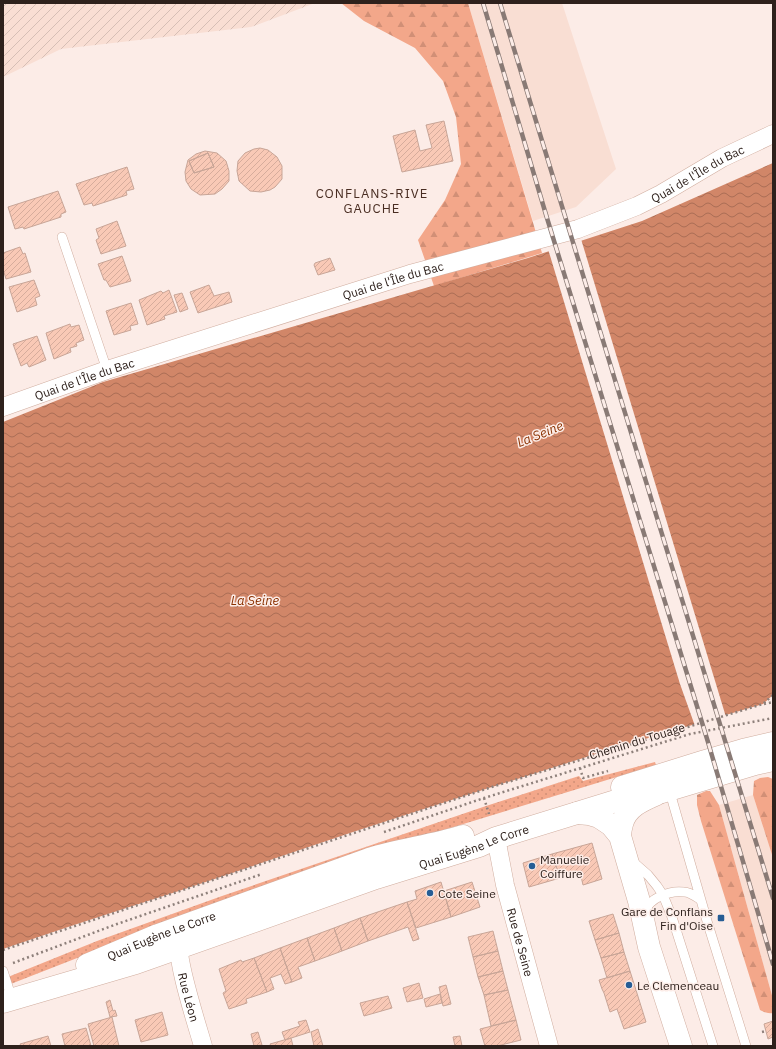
<svg xmlns="http://www.w3.org/2000/svg" width="776" height="1049" font-family="'IBM Plex Sans',sans-serif">
	<style>
		.built { fill: #f9ded3 }
		.industrial { fill: url(#industrial-furrows) }
		.grass { fill: url(#grass-dots) }
		.forest { fill: url(#forest-firs) }
		.water { fill: url(#water-waves) }
		.pier { fill: #fcece7 }
		.building { fill: url(#building-hatch); stroke: #c8a597; fill-rule: evenodd }
		.lines { fill: none; stroke-linecap: round; stroke-linejoin: round }
		.service-casing { stroke: #d0ad9f; stroke-width: 10 }
		.minor-casing { stroke: #d0ad9f; stroke-width: 19 }
		.tertiary-casing { stroke: #d0ad9f; stroke-width: 23 }
		.secondary-casing { stroke: #d0ad9f; stroke-width: 23 }
		.path { stroke: #8e807b; stroke-width: 2.5; stroke-dasharray: 2 3; stroke-linecap: butt }
		.service { stroke: #fff; stroke-width: 9 }
		.minor { stroke: #fff; stroke-width: 18 }
		.tertiary { stroke: #fff; stroke-width: 22 }
		.secondary { stroke: #fff; stroke-width: 22 }
		.rail-casing { stroke: #897a75; stroke-width: 4.5 }
		.rail { stroke: #fcece7; stroke-width: 3; stroke-dasharray: 9; stroke-linecap: butt }
		.poi-dot { fill: #265d95; stroke: #fcece7; stroke-width: 1.5 }
		.labels { text-anchor: middle; dominant-baseline: central; stroke-width: 3; stroke-linejoin: round; paint-order: stroke }
		.street-label { font-size: 12px; fill: #2e211c; stroke: #fcece7 }
		.poi-label { font-size: 12px; fill: #2e211c; stroke: #fcece7; text-anchor: start }
		.neighbourhood-label { font-size: 13px; letter-spacing: 1px; fill: #492d22; stroke: #fcece7 }
		.water-label { font-size: 13px; font-style: italic; fill: #8b3202; stroke: #fcece7 }
	</style>
	<defs>
		<pattern id="industrial-furrows" width="10" height="10" patternUnits="userSpaceOnUse"><rect width="10" height="10" fill="#f9ded3"/><path d="M-1 1l2-2M0 10L10 0M9 11l2-2" fill="none" stroke="#d6beb5"/></pattern>
		<pattern id="grass-dots" width="8" height="8" patternUnits="userSpaceOnUse"><rect width="8" height="8" fill="#f3a78a"/><path d="M2 2h.1M6 6h.1" fill="none" stroke="#d18f76" stroke-width="1.8" stroke-linecap="round"/></pattern>
		<pattern id="forest-firs" width="22" height="20" patternUnits="userSpaceOnUse"><rect width="22" height="20" fill="#f3a78a"/><path d="M5 1l3.5 6h-7zM16 11l3.5 6h-7z" fill="#d18f76"/></pattern>
		<pattern id="water-waves" width="16" height="10" patternUnits="userSpaceOnUse"><rect width="16" height="10" fill="#d18668"/><path d="M0 5q4-4 8 0t8 0" fill="none" stroke="#aa6d55"/></pattern>
		<pattern id="building-hatch" width="6" height="6" patternUnits="userSpaceOnUse"><rect width="6" height="6" fill="#f9c9b6"/><path d="M-1 1l2-2M0 6l6-6M5 7l2-2" fill="none" stroke="#d6ac9c"/></pattern>
	</defs>
	<rect width="100%" height="100%" fill="#fcece7"/>
	<!-- built -->
	<path class="built" d="M468,3H562L616,169L576,207L533,221Z
		M753,795L773,858V999L719,805Z"/>
	<!-- industrial -->
	<path class="industrial" d="M3,3H315L251,27L61,49L3,77Z"/>
	<!-- grass -->
	<path class="grass" d="M655,762L656,765L385,848L136,935L3,987V979L97,941L222,896L486,806L579,776L583,781Z"/>
	<!-- forest -->
	<path class="forest" d="M341,3H468L542,253L434,286L418,240L445,200L461,164L456,117L443,81L415,48L364,21Z
		M768,777L773,779V858L753,795L754,781L760,778Z
		M706,791H710L719,805L773,999V1013C768,1014 764,1012 760,1010L701,821L697,805V795Z"/>
	<!-- water -->
	<path class="water" d="M773,163V695L763,704L618,747L495,786L353,832L185,889L71,926L3,949V422L103,382L528,258L642,221Z"/>
	<!-- pier -->
	<path class="pier" d="M581,239L726,717L695,726L680,684L666,638L548,249Z"/>
	<!-- building -->
	<path class="building" d="M444,121L453,161L402,172L393,136L415,130L420,151L432,148L426,125Z
		M260,148L268,150L277,157L282,166V179L275,187L270,190L261,192L250,191L239,181L237,171L238,161L245,153L254,149Z
		M205,151L217,153L226,161L229,171V181L222,189L215,194L200,195L191,189L186,181L185,172L188,160L196,154ZM208,153L214,167L194,173L189,161Z
		M208,153L214,167L194,173L189,161Z
		M127,167L134,189L126,191L127,195L93,206L92,203L84,205L76,184Z
		M58,191L66,212L61,214V217L24,229L23,227L15,229L8,207Z
		M117,221L126,246L101,254L96,240L99,238L96,229Z
		M20,247L23,254L25,253L31,272L6,279L3,269V253Z
		M122,256L131,281L110,287L106,280H104L98,264Z
		M330,258L335,270L318,275L314,265L315,263Z
		M34,280L40,296L35,298L37,305L17,312L9,287Z
		M209,285L214,296L229,292L232,302L198,313L190,292Z
		M169,290L177,312L164,316L165,319L147,325L139,300L161,291L163,293Z
		M182,293L188,309L180,312L174,295Z
		M131,303L138,324L130,326L131,330L114,335L106,311Z
		M70,324L71,327L79,325L84,340L76,343L77,346L70,348L71,352L54,359L46,333Z
		M37,336L46,360L29,367L27,363L21,366L13,344Z
		M592,843L602,879L583,885L580,872L560,878L552,854Z
		M552,854L560,878L529,887L523,863Z
		M441,882L451,917L416,928L407,902L417,899L415,891Z
		M472,882L480,907L451,917L444,891Z
		M407,902L419,939L413,941L408,927L368,941L360,918Z
		M613,914L619,933L595,940L589,921Z
		M360,918L368,941L342,951L334,928Z
		M334,928L342,951L315,961L307,938Z
		M493,931L498,951L473,957L468,937Z
		M619,933L624,952L601,958L595,940Z
		M307,938L315,961L298,967L302,978L292,982L280,948Z
		M280,948L292,982L285,984L281,974L270,978L274,989L267,992L254,958Z
		M498,951L503,971L478,977L473,957Z
		M624,952L630,971L607,978L601,958Z
		M254,958L267,992L246,999L247,1003L229,1009L223,993L226,991L219,969L241,960L242,962Z
		M503,971L508,990L484,995L478,977Z
		M630,971L646,1022L624,1029L617,1009L610,1012L604,993L602,989L599,980Z
		M419,983L423,998L407,1002L403,988Z
		M446,985L451,1004L443,1006L439,987Z
		M508,990L516,1020L491,1026L484,995Z
		M440,994L442,1003L426,1007L424,999Z
		M388,996L392,1008L364,1016L360,1003Z
		M110,1000L113,1011L115,1010L117,1016L110,1017L106,1002Z
		M162,1012L168,1035L141,1042L135,1020Z
		M112,1017L119,1046H94L88,1024Z
		M306,1020L310,1032L285,1040L282,1032L300,1026L298,1022Z
		M516,1020L521,1040L497,1046H485L480,1029Z
		M773,1021V1037L768,1039L764,1024Z
		M86,1028L91,1046H65L62,1034Z
		M318,1029L323,1046H314L311,1032Z
		M258,1032L262,1045L254,1046L251,1034Z
		M48,1036L51,1046H21L20,1044Z
		M460,1036L462,1046H455L453,1037Z
		M291,1038L293,1046H271L270,1044Z"/>
	<g class="lines">
		<!-- service casing -->
		<g class="service-casing">
			<path id="service" d="M62,237L107,370
				M669,789L707,921L746,1046
				M632,861L648,875L657,886L663,895L672,917L713,1046
				M644,912C650,898 669,890 684,892C690,892 695,896 701,900
				M3,971L12,999"/>
		</g>
		<!-- minor casing -->
		<g class="minor-casing">
			<g id="minor">
				<path id="s1" d="M3,407L107,370L410,274L578,229L637,206L661,194L722,158L773,134"/>
				<path id="s2" d="M496,838L505,885L549,1046"/>
				<path id="s3" d="M183,936C183,936 180,940 180,941C174,955 198,1028 203,1046"/>
			</g>
		</g>
		<!-- tertiary casing -->
		<g class="tertiary-casing">
			<path id="tertiary" d="M577,813L589,814L599,817L611,825L620,836L639,901L649,947L681,1046
				M620,836C620,832 621,828 622,824C626,807 643,800 657,794"/>
		</g>
		<!-- secondary casing -->
		<g class="secondary-casing">
			<g id="secondary">
				<path d="M622,787L702,762L743,750L773,743"/>
				<path id="s4" d="M87,965L158,935L369,859C400,849 432,846 463,836"/>
				<path id="s5" d="M3,1002L136,963L376,878L479,846L496,838L619,800L662,792L755,764L773,760"/>
			</g>
		</g>
		<!-- path -->
		<path class="path" d="M764,704L773,702
			M580,768L583,778L608,771
			M484,798L489,814
			M384,832L484,798L690,734L773,718
			M3,950L495,786L763,704L773,695
			M13,963L117,924L262,874
			M762,1032L766,1031"/>
		<!-- service -->
		<use href="#service" class="service"/>
		<!-- minor -->
		<use href="#minor" class="minor"/>
		<!-- tertiary -->
		<use href="#tertiary" class="tertiary"/>
		<!-- secondary -->
		<use href="#secondary" class="secondary"/>
		<!-- rail casing -->
		<g class="rail-casing">
			<path id="rail" d="M483,3L547,218L708,742L773,964
				M500,3L773,898"/>
		</g>
		<!-- rail -->
		<use href="#rail" class="rail"/>
	</g>
	<!-- markers -->
	<g class="poi-dot">
		<circle cx="532" cy="866" r="4"/>
		<circle cx="430" cy="893" r="4"/>
		<rect x="717" y="914" width="8" height="8" rx="2"/>
		<circle cx="629" cy="985" r="4"/>
	</g>
	<g class="labels">
		<!-- street labels -->
		<g class="street-label">
			<text stroke="none"><textPath href="#s1" startOffset="734">Quai de l'Île du Bac</textPath></text>
			<text stroke="none"><textPath href="#s1" startOffset="410">Quai de l'Île du Bac</textPath></text>
			<text stroke="none"><textPath href="#s1" startOffset="86">Quai de l'Île du Bac</textPath></text>
			<text transform="translate(637 741) rotate(-17)">Chemin du Touage</text>
			<text stroke="none"><textPath href="#s5" startOffset="496">Quai Eugène Le Corre</textPath></text>
			<text stroke="none"><textPath href="#s4" startOffset="80">Quai Eugène Le Corre</textPath></text>
			<text stroke="none"><textPath href="#s2" startOffset="107">Rue de Seine</textPath></text>
			<text stroke="none"><textPath href="#s3" startOffset="63">Rue Léon</textPath></text>
		</g>
		<!-- poi labels -->
		<g class="poi-label">
			<text x="540" y="859">Manuelie<tspan x="540" dy="14">Coiffure</tspan></text>
			<text x="438" y="893">Cote Seine</text>
			<text x="713" y="911" text-anchor="end">Gare de Conflans<tspan x="713" dy="14">Fin d'Oise</tspan></text>
			<text x="637" y="985">Le Clemenceau</text>
		</g>
		<!-- neighbourhood labels -->
		<g class="neighbourhood-label">
			<text x="372" y="193">CONFLANS-RIVE<tspan x="372" dy="15">GAUCHE</tspan></text>
		</g>
		<!-- water labels -->
		<g class="water-label">
			<text transform="translate(540 434) rotate(-22)">La Seine</text>
			<text x="255" y="600">La Seine</text>
		</g>
	</g>
	<!-- border -->
	<rect width="776" height="1049" fill="none" stroke="#2e211c" stroke-width="8"/>
</svg>
